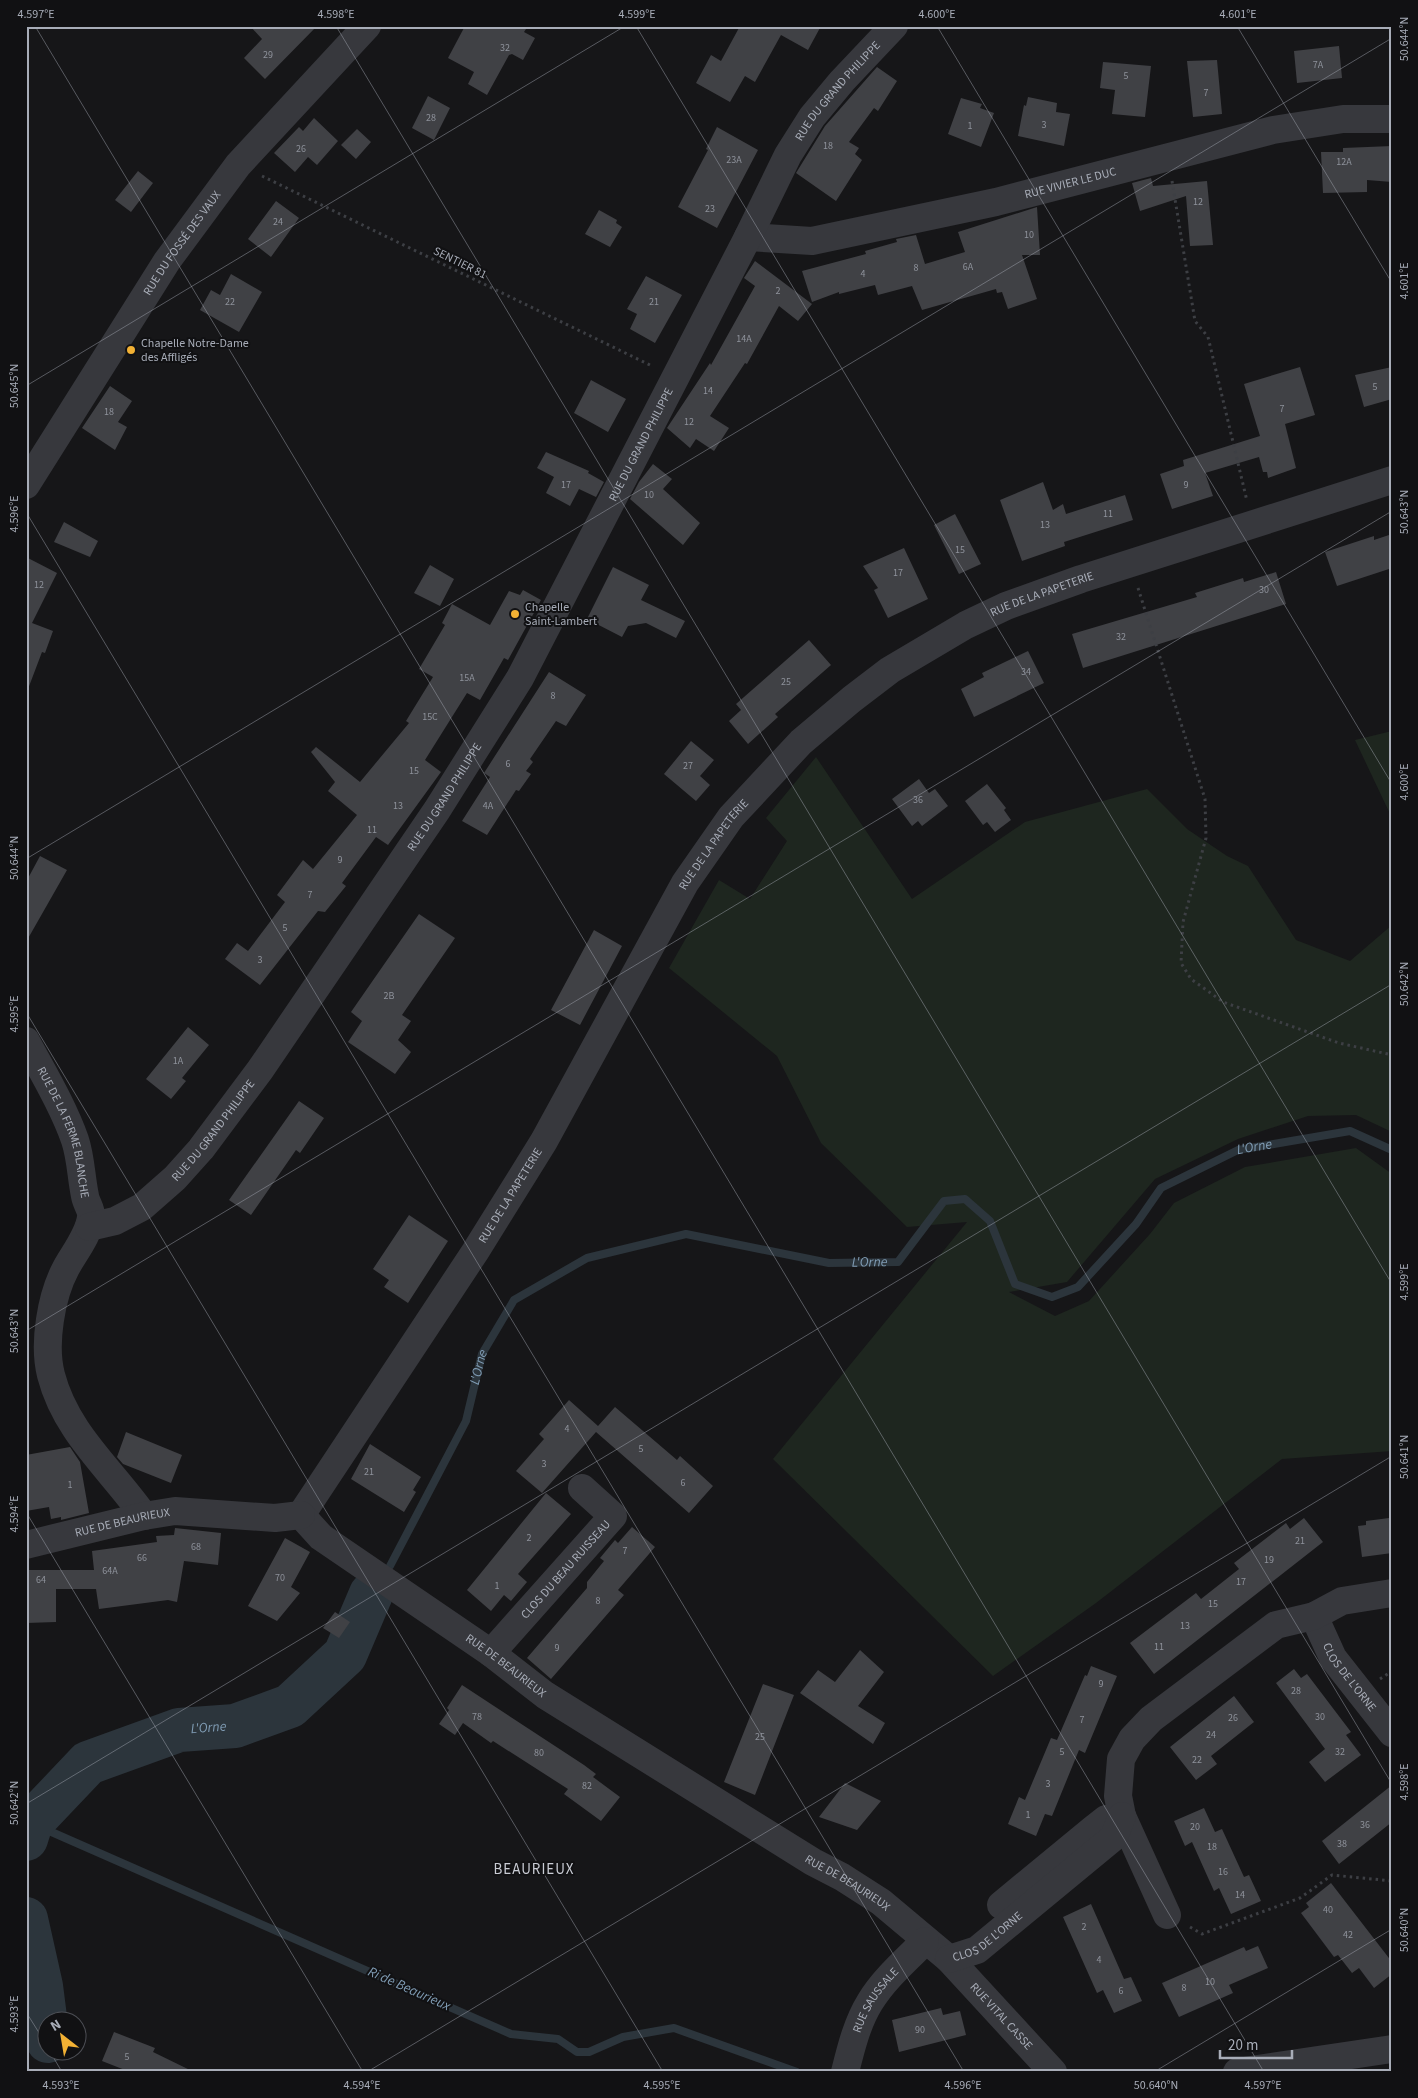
<svg xmlns="http://www.w3.org/2000/svg" width="1418" height="2098" font-family="'Source Sans 3',sans-serif">
	<style>
		.green { fill: #1e261f }
		.lines { fill: none; stroke-linecap: round; stroke-linejoin: round }
		.stream { stroke: #2c353c; stroke-width: 8 }
		.river { stroke: #2c353c; stroke-width: 44 }
		.building { fill: #404145 }
		.path { stroke: #3d3f44; stroke-width: 3; stroke-dasharray: 2.5 4; stroke-linecap: butt }
		.minor { stroke: #37383d; stroke-width: 28 }
		.ticks { fill: none; stroke: #a8adb8; stroke-width: 1; stroke-opacity: 0.45 }
		.poi-dot { fill: #f2b134; stroke: #111113; stroke-width: 2 }
		.labels { text-anchor: middle; dominant-baseline: central; stroke-width: 4; stroke-linejoin: round; paint-order: stroke }
		.number-label { font-size: 10px; fill: #8e929b }
		.street-label { font-size: 12px; fill: #a8adb8; stroke: #111113 }
		.poi-label { font-size: 12px; fill: #a8adb8; stroke: #111113; text-anchor: start }
		.water-label { font-size: 14px; font-style: italic; fill: #7f9bb3; stroke: #111113 }
		.quarter-label { font-size: 15px; letter-spacing: 1px; fill: #c9ccd4; stroke: #111113 }
		.neatline { fill: none; stroke: #a8adb8; stroke-width: 2 }
		.ticks-label { font-size: 12px; text-anchor: middle; fill: #a8adb8 }
	</style>
	<rect width="100%" height="100%" fill="#161618"/>
	<!-- green -->
	<path class="green" d="M1392,731V818L1355,740Z
		M816,757L912,899L1025,822L1147,789L1187,829L1227,856L1248,866L1296,940L1350,961L1392,925V1132L1356,1115L1308,1116L1238,1139L1155,1179L1067,1282L1009,1292L1055,1316L1089,1301L1150,1234L1174,1203L1245,1167L1356,1148L1392,1174V1451L1282,1459L1096,1603L993,1676L773,1459L967,1222L907,1227L821,1143L777,1056L669,968L719,880L750,899L787,841L766,818Z"/>
	<g class="lines">
		<!-- stream -->
		<g class="stream">
			<path id="s1" d="M390,1566L466,1421L482,1354L514,1300L587,1258L686,1234L829,1263L898,1262L944,1201L965,1199L990,1221L1015,1284L1052,1297L1078,1287L1136,1224L1161,1188L1238,1150L1350,1131L1392,1150"/>
			<path d="M31,1823L511,2034L558,2039L577,2052H589L623,2037L674,2028L797,2072"/>
		</g>
		<!-- river -->
		<g class="river">
			<path id="s2" d="M26,1839L31,1823L88,1763L179,1730L235,1726L290,1706L345,1655L371,1594"/>
			<path d="M26,1919L41,1986L48,2041"/>
		</g>
	</g>
	<!-- building -->
	<path class="building" d="M250,26H317L265,79L244,58L262,39Z
		M465,26H528L524,32L535,38L523,60L512,54L509,55L487,95L468,84L474,72L448,58Z
		M740,26H821L808,50L781,35L755,82L745,76L730,102L696,83L711,55L721,61Z
		M1339,46L1342,78L1297,83L1294,51Z
		M1217,60L1222,114L1193,117L1187,61Z
		M1103,62L1151,66L1145,117L1112,114L1115,90L1100,88Z
		M877,67L897,81L878,111L874,108L849,142L859,148L855,154L862,160L836,201L796,173L825,126Z
		M428,96L450,108L434,140L412,128Z
		M1028,97L1057,103L1056,112L1070,114L1064,146L1018,136L1024,105L1026,106Z
		M961,98L982,104L980,108L994,113L981,147L948,134Z
		M314,118L338,141L317,165L308,157L295,172L274,153L299,127L303,131Z
		M717,127L758,150L717,228L678,207L708,150L706,149Z
		M357,129L371,142L356,159L341,145Z
		M1392,146V182L1367,180V192L1323,193L1321,152H1343V148Z
		M138,171L153,183L131,212L115,200Z
		M1151,178L1153,186L1207,181L1213,245L1190,246L1186,196L1140,211L1132,183Z
		M276,201L299,218L271,257L248,239Z
		M1037,207L1040,255H1022L1037,299L1008,309L1002,292L997,293L996,289L922,310L912,286L878,295L875,285L839,294V292L812,302L802,271L866,254L865,251L897,242L896,239L916,235L925,264L965,252L958,232Z
		M599,210L617,220L616,223L622,227L610,247L585,234Z
		M755,261L812,304L798,321L779,306L747,364L745,363L710,416L729,428L714,451L696,439L690,448L667,428L710,363L711,365L755,286L744,278Z
		M231,274L262,292L239,332L200,310L211,290L220,295Z
		M646,276L682,295L655,343L630,329L637,314L627,309Z
		M1300,367L1315,415L1285,424L1296,468L1268,478L1267,472H1263L1259,457L1205,473L1213,496L1172,509L1160,474L1184,466L1183,460L1260,436L1244,384Z
		M1392,367V399L1364,407L1355,375Z
		M591,380L626,399L608,432L574,413Z
		M110,386L132,401L118,422L127,427L115,450L82,428Z
		M546,452L589,471L588,473L604,482L596,497L579,489L570,506L546,493L554,477L537,468Z
		M653,464L672,479L663,489L700,523L683,545L630,499L639,482Z
		M1043,482L1053,510L1063,504L1066,514L1125,495L1133,520L1064,542L1065,546L1022,561L1000,500Z
		M955,514L981,564L959,574L934,525Z
		M64,522L98,541L90,557L54,542Z
		M1392,534V568L1337,586L1325,552L1374,536V540Z
		M904,548L928,599L888,618L874,590L878,588L863,566Z
		M26,557L57,573L32,623L53,631L45,653L42,652L28,689H26Z
		M430,565L454,579L440,606L414,593Z
		M613,567L649,585L641,600L685,621L676,638L646,623L628,626L622,637L587,619Z
		M1276,572L1286,604L1083,668L1072,634L1197,597L1195,593L1243,578L1244,582Z
		M523,590L541,600L508,660L504,658L480,700L467,693L425,760L441,772L388,845L376,837L342,883L346,886L325,912L318,911L260,985L225,959L237,943L248,951L285,902L277,895L303,860L313,869L357,815L328,791L335,782L311,752L316,747L360,782L409,723L406,721L433,677L419,669L445,625L442,623L452,604L490,625L509,591L520,595Z
		M809,640L831,665L775,714L778,717L748,744L729,721L741,710L736,704Z
		M1028,651L1044,683L974,717L961,689L984,677L982,673Z
		M549,672L586,695L566,726L556,721L530,759L533,762L526,771L531,774L519,791L516,790L487,835L462,821L490,777L484,773Z
		M691,741L714,760L700,776L710,785L696,801L664,774Z
		M919,779L929,793L935,789L948,806L922,826L918,821L912,826L892,799Z
		M987,784L1006,808L1004,810L1011,820L995,832L987,822L983,825L965,801Z
		M40,856L67,870L26,942V882Z
		M419,914L455,938L402,1015L411,1021L398,1040L411,1052L395,1074L348,1042L362,1021L351,1012Z
		M594,930L622,946L580,1025L551,1010Z
		M188,1027L209,1045L182,1078L186,1081L171,1099L146,1079Z
		M299,1101L324,1118L300,1153L296,1150L251,1215L229,1200Z
		M409,1215L448,1241L408,1303L384,1287L389,1280L373,1269Z
		M569,1400L598,1426L615,1407L677,1460L680,1456L713,1486L689,1513L596,1432L542,1493L516,1471L544,1439L539,1434Z
		M126,1432L182,1455L171,1483L123,1464L117,1457Z
		M370,1444L421,1477L413,1490L416,1492L404,1512L351,1479Z
		M70,1447L80,1462L89,1513L61,1520V1517L51,1519L49,1507L26,1511V1455Z
		M546,1493L571,1514L518,1574L527,1582L511,1601L504,1595L491,1611L467,1590Z
		M1304,1518L1323,1542L1154,1674L1130,1643L1196,1593L1201,1599L1239,1569L1234,1563L1286,1523L1290,1529Z
		M1389,1518V1522H1392V1553L1362,1557L1358,1526L1366,1525V1521Z
		M632,1527L655,1547L618,1590L624,1595L551,1679L527,1658L587,1588V1582L604,1561L600,1558L615,1540L618,1543Z
		M175,1528L221,1533L218,1565L184,1561L177,1602L168,1600L99,1609L96,1589H56V1622L26,1623V1570H94L92,1551L157,1542L156,1536L174,1535Z
		M285,1538L310,1552L291,1587L300,1593L277,1621L248,1606Z
		M335,1612L350,1622L339,1638L323,1628Z
		M860,1650L884,1672L858,1706L885,1723L873,1744L800,1693L818,1670L835,1682Z
		M1091,1666L1117,1676L1085,1753L1079,1750L1052,1816L1045,1814L1036,1836L1008,1824L1019,1797L1025,1800L1051,1738L1057,1740L1085,1675L1087,1676Z
		M1294,1669L1301,1678L1307,1674L1351,1732L1346,1735L1361,1755L1325,1782L1309,1762L1325,1749L1276,1683Z
		M763,1684L794,1695L755,1795L724,1782Z
		M462,1685L584,1765L596,1774L593,1777L620,1797L601,1821L564,1794L568,1789L493,1741L491,1743L463,1723L455,1735L439,1724L449,1710L447,1708Z
		M1234,1696L1254,1722L1211,1756L1217,1764L1196,1780L1170,1747Z
		M845,1783L881,1801L857,1830L819,1817Z
		M1392,1785V1822L1339,1864L1322,1841Z
		M1204,1808L1215,1832L1222,1829L1244,1877L1249,1875L1261,1901L1231,1914L1219,1888L1214,1891L1192,1842L1185,1846L1174,1821Z
		M1331,1883L1392,1962V1974L1374,1988L1359,1968L1352,1973L1338,1955L1334,1957L1301,1913L1309,1907L1306,1903Z
		M1091,1904L1124,1979L1131,1977L1142,2001L1114,2013L1103,1990L1097,1993L1063,1917Z
		M1258,1946L1268,1968L1229,1985L1233,1993L1179,2017L1162,1983L1244,1947L1246,1951Z
		M941,2008L943,2015L960,2011L966,2035L899,2052L892,2020Z
		M114,2032L155,2048L153,2052L194,2072H130L102,2061Z"/>
	<g class="lines">
		<!-- path -->
		<path class="path" d="M262,176L652,366
			M1172,181L1195,321L1208,337L1247,501
			M1138,588L1205,799L1206,838L1183,922L1181,963L1191,979L1223,1002L1339,1043L1392,1055
			M1380,1679L1392,1671
			M1190,1927L1202,1934L1300,1898L1332,1875L1392,1881"/>
		<!-- minor -->
		<g class="minor">
			<path id="s3" d="M748,237L812,241L996,202L1273,130L1343,119H1392"/>
			<path id="s4" d="M26,485L167,261L238,165L367,26"/>
			<path id="s5" d="M26,1041C43,1073 63,1106 75,1140C81,1158 81,1177 85,1196C86,1203 92,1210 91,1217C89,1235 74,1253 66,1268C51,1296 43,1344 51,1375C66,1433 111,1469 144,1516"/>
			<path id="s6" d="M89,1227L115,1221L142,1207L175,1178L201,1149L260,1070L437,810L520,678L748,237L788,155L812,117L842,81L894,26"/>
			<path id="s7" d="M301,1515L475,1252L544,1141L685,883L731,817L801,742L852,699L890,670L966,625L1006,606L1081,579L1392,480"/>
			<path id="s8" d="M301,1515L321,1537L491,1653L545,1695L813,1862L842,1877L881,1902L949,1959L1053,2072"/>
			<path id="s9" d="M26,1545L144,1516L175,1511L275,1518L301,1515"/>
			<path id="s10" d="M1314,1616L1333,1658L1392,1733"/>
			<path id="s11" d="M491,1653L613,1516L582,1488"/>
			<path d="M1001,1905L1092,1830L1106,1819L1122,1816"/>
			<path d="M1167,1915L1122,1816L1118,1796L1121,1759L1132,1739L1151,1719L1276,1625L1314,1616L1342,1601L1392,1593"/>
			<path id="s12" d="M949,1959L977,1950L1114,1837L1122,1816"/>
			<path id="s13" d="M845,2072C851,2048 857,2023 870,2002C884,1979 906,1960 925,1941"/>
			<path d="M1237,2072L1392,2049"/>
		</g>
	</g>
	<!-- ticks -->
	<path class="ticks" d="M35,26L1264,2072M336,26L1392,1784M636,26L1392,1284M937,26L1392,784M1237,26L1392,283M26,386L625,26M26,512L964,2072M26,859L1392,38M26,1012L663,2072M26,1331L1392,511M26,1512L363,2072M26,1804L1392,984M26,2012L48,2047M49,2050L62,2072M367,2072L1392,1456M1154,2072L1392,1929"/>
	<!-- markers -->
	<g class="poi-dot">
		<circle cx="131" cy="350" r="5"/>
		<circle cx="515" cy="614" r="5"/>
	</g>
	<g class="labels">
		<!-- number labels -->
		<g class="number-label">
			<text x="505" y="48">32</text>
			<text x="268" y="55">29</text>
			<text x="1318" y="65">7A</text>
			<text x="1126" y="76">5</text>
			<text x="1206" y="93">7</text>
			<text x="431" y="118">28</text>
			<text x="1044" y="125">3</text>
			<text x="970" y="126">1</text>
			<text x="828" y="146">18</text>
			<text x="301" y="149">26</text>
			<text x="734" y="160">23A</text>
			<text x="1344" y="162">12A</text>
			<text x="1198" y="202">12</text>
			<text x="710" y="209">23</text>
			<text x="278" y="222">24</text>
			<text x="1029" y="235">10</text>
			<text x="968" y="267">6A</text>
			<text x="916" y="268">8</text>
			<text x="863" y="274">4</text>
			<text x="778" y="291">2</text>
			<text x="230" y="302">22</text>
			<text x="654" y="302">21</text>
			<text x="744" y="339">14A</text>
			<text x="1375" y="387">5</text>
			<text x="708" y="391">14</text>
			<text x="1282" y="409">7</text>
			<text x="109" y="412">18</text>
			<text x="689" y="422">12</text>
			<text x="566" y="485">17</text>
			<text x="1186" y="485">9</text>
			<text x="649" y="495">10</text>
			<text x="1108" y="514">11</text>
			<text x="1045" y="525">13</text>
			<text x="960" y="550">15</text>
			<text x="898" y="573">17</text>
			<text x="39" y="585">12</text>
			<text x="1264" y="590">30</text>
			<text x="1121" y="637">32</text>
			<text x="1026" y="672">34</text>
			<text x="467" y="678">15A</text>
			<text x="786" y="682">25</text>
			<text x="553" y="696">8</text>
			<text x="430" y="717">15C</text>
			<text x="508" y="764">6</text>
			<text x="688" y="766">27</text>
			<text x="414" y="771">15</text>
			<text x="918" y="800">36</text>
			<text x="398" y="806">13</text>
			<text x="488" y="806">4A</text>
			<text x="372" y="830">11</text>
			<text x="340" y="860">9</text>
			<text x="310" y="895">7</text>
			<text x="285" y="928">5</text>
			<text x="260" y="960">3</text>
			<text x="389" y="996">2B</text>
			<text x="178" y="1061">1A</text>
			<text x="567" y="1429">4</text>
			<text x="641" y="1449">5</text>
			<text x="544" y="1464">3</text>
			<text x="369" y="1472">21</text>
			<text x="683" y="1483">6</text>
			<text x="70" y="1485">1</text>
			<text x="529" y="1538">2</text>
			<text x="1300" y="1541">21</text>
			<text x="196" y="1547">68</text>
			<text x="625" y="1551">7</text>
			<text x="142" y="1558">66</text>
			<text x="1269" y="1560">19</text>
			<text x="110" y="1571">64A</text>
			<text x="280" y="1578">70</text>
			<text x="41" y="1580">64</text>
			<text x="1241" y="1582">17</text>
			<text x="497" y="1586">1</text>
			<text x="598" y="1601">8</text>
			<text x="1213" y="1604">15</text>
			<text x="1185" y="1626">13</text>
			<text x="1159" y="1647">11</text>
			<text x="557" y="1648">9</text>
			<text x="1101" y="1684">9</text>
			<text x="1296" y="1691">28</text>
			<text x="477" y="1717">78</text>
			<text x="1320" y="1717">30</text>
			<text x="1233" y="1718">26</text>
			<text x="1082" y="1720">7</text>
			<text x="1211" y="1735">24</text>
			<text x="760" y="1737">25</text>
			<text x="1062" y="1752">5</text>
			<text x="1340" y="1752">32</text>
			<text x="539" y="1753">80</text>
			<text x="1197" y="1760">22</text>
			<text x="1048" y="1784">3</text>
			<text x="587" y="1786">82</text>
			<text x="1028" y="1815">1</text>
			<text x="1365" y="1825">36</text>
			<text x="1195" y="1827">20</text>
			<text x="1342" y="1844">38</text>
			<text x="1212" y="1847">18</text>
			<text x="1223" y="1872">16</text>
			<text x="1240" y="1895">14</text>
			<text x="1328" y="1910">40</text>
			<text x="1084" y="1927">2</text>
			<text x="1348" y="1935">42</text>
			<text x="1099" y="1960">4</text>
			<text x="1210" y="1982">10</text>
			<text x="1184" y="1988">8</text>
			<text x="1121" y="1991">6</text>
			<text x="920" y="2030">90</text>
			<text x="127" y="2057">5</text>
		</g>
		<!-- street labels -->
		<g class="street-label">
			<text stroke="none"><textPath href="#s6" startOffset="1378">RUE DU GRAND PHILIPPE</textPath></text>
			<text stroke="none"><textPath href="#s3" startOffset="329">RUE VIVIER LE DUC</textPath></text>
			<text stroke="none"><textPath href="#s4" startOffset="288">RUE DU FOSSÉ DES VAUX</textPath></text>
			<text transform="translate(460 263) rotate(26)">SENTIER 81</text>
			<text stroke="none"><textPath href="#s6" startOffset="972">RUE DU GRAND PHILIPPE</textPath></text>
			<text stroke="none"><textPath href="#s7" startOffset="1208">RUE DE LA PAPETERIE</textPath></text>
			<text stroke="none"><textPath href="#s6" startOffset="568">RUE DU GRAND PHILIPPE</textPath></text>
			<text stroke="none"><textPath href="#s7" startOffset="788">RUE DE LA PAPETERIE</textPath></text>
			<text stroke="none"><textPath href="#s6" startOffset="162">RUE DU GRAND PHILIPPE</textPath></text>
			<text stroke="none"><textPath href="#s5" startOffset="100">RUE DE LA FERME BLANCHE</textPath></text>
			<text stroke="none"><textPath href="#s7" startOffset="382">RUE DE LA PAPETERIE</textPath></text>
			<text stroke="none"><textPath href="#s9" startOffset="99">RUE DE BEAURIEUX</textPath></text>
			<text stroke="none"><textPath href="#s11" startOffset="112">CLOS DU BEAU RUISSEAU</textPath></text>
			<text stroke="none"><textPath href="#s8" startOffset="255">RUE DE BEAURIEUX</textPath></text>
			<text stroke="none"><textPath href="#s10" startOffset="71">CLOS DE L'ORNE</textPath></text>
			<text stroke="none"><textPath href="#s8" startOffset="660">RUE DE BEAURIEUX</textPath></text>
			<text stroke="none"><textPath href="#s12" startOffset="45">CLOS DE L'ORNE</textPath></text>
			<text stroke="none"><textPath href="#s13" startOffset="79">RUE SAUSSALE</textPath></text>
			<text stroke="none"><textPath href="#s8" startOffset="865">RUE VITAL CASSE</textPath></text>
		</g>
		<!-- poi labels -->
		<g class="poi-label">
			<text x="141" y="343">Chapelle Notre-Dame<tspan x="141" dy="14">des Affligés</tspan></text>
			<text x="525" y="607">Chapelle<tspan x="525" dy="14">Saint-Lambert</tspan></text>
		</g>
		<!-- water labels -->
		<g class="water-label">
			<text stroke="none"><textPath href="#s1" startOffset="1194">L'Orne</textPath></text>
			<text stroke="none"><textPath href="#s1" startOffset="668">L'Orne</textPath></text>
			<text stroke="none"><textPath href="#s1" startOffset="219">L'Orne</textPath></text>
			<text stroke="none"><textPath href="#s2" startOffset="226">L'Orne</textPath></text>
			<text transform="translate(409 1989) rotate(24)">Ri de Beaurieux</text>
		</g>
		<!-- quarter labels -->
		<g class="quarter-label">
			<text x="534" y="1869">BEAURIEUX</text>
		</g>
	</g>
	<!-- border -->
	<rect width="1418" height="2098" fill="none" stroke="#111113" stroke-width="55"/>
	<!-- north arrow -->
	<g transform="translate(62 2036) rotate(329)"><circle r="24" fill="#111113" stroke="#4d4f55"/>
	<path d="M0-4L9 19L0 12L-9 19Z" fill="#f2b134"/>
	<text y="-8" font-size="14" font-weight="bold" text-anchor="middle" fill="#a8adb8">N</text>
	</g>
	<!-- scale -->
	<path d="M1220 2050v8h72v-8" fill="none" stroke="#a8adb8" stroke-width="2.5"/>
	<text x="1228" y="2050" font-size="15" fill="#a8adb8" stroke="#111113" stroke-width="4" paint-order="stroke">20 m</text>
	<rect x="28" y="28" width="1362" height="2042" class="neatline"/>
	<g class="ticks-label">
		<text x="36" y="18">4.597°E</text>
		<text x="336" y="18">4.598°E</text>
		<text x="637" y="18">4.599°E</text>
		<text x="937" y="18">4.600°E</text>
		<text x="1238" y="18">4.601°E</text>
		<text transform="translate(1404 39) rotate(-90)" y="4">50.644°N</text>
		<text transform="translate(1404 281) rotate(-90)" y="4">4.601°E</text>
		<text transform="translate(14 386) rotate(-90)" y="4">50.645°N</text>
		<text transform="translate(1404 512) rotate(-90)" y="4">50.643°N</text>
		<text transform="translate(14 514) rotate(-90)" y="4">4.596°E</text>
		<text transform="translate(1404 782) rotate(-90)" y="4">4.600°E</text>
		<text transform="translate(14 858) rotate(-90)" y="4">50.644°N</text>
		<text transform="translate(1404 984) rotate(-90)" y="4">50.642°N</text>
		<text transform="translate(14 1014) rotate(-90)" y="4">4.595°E</text>
		<text transform="translate(1404 1282) rotate(-90)" y="4">4.599°E</text>
		<text transform="translate(14 1331) rotate(-90)" y="4">50.643°N</text>
		<text transform="translate(1404 1457) rotate(-90)" y="4">50.641°N</text>
		<text transform="translate(14 1514) rotate(-90)" y="4">4.594°E</text>
		<text transform="translate(1404 1782) rotate(-90)" y="4">4.598°E</text>
		<text transform="translate(14 1803) rotate(-90)" y="4">50.642°N</text>
		<text transform="translate(1404 1930) rotate(-90)" y="4">50.640°N</text>
		<text transform="translate(14 2014) rotate(-90)" y="4">4.593°E</text>
		<text x="61" y="2089">4.593°E</text>
		<text x="362" y="2089">4.594°E</text>
		<text x="662" y="2089">4.595°E</text>
		<text x="963" y="2089">4.596°E</text>
		<text x="1156" y="2089">50.640°N</text>
		<text x="1263" y="2089">4.597°E</text>
	</g>
</svg>
